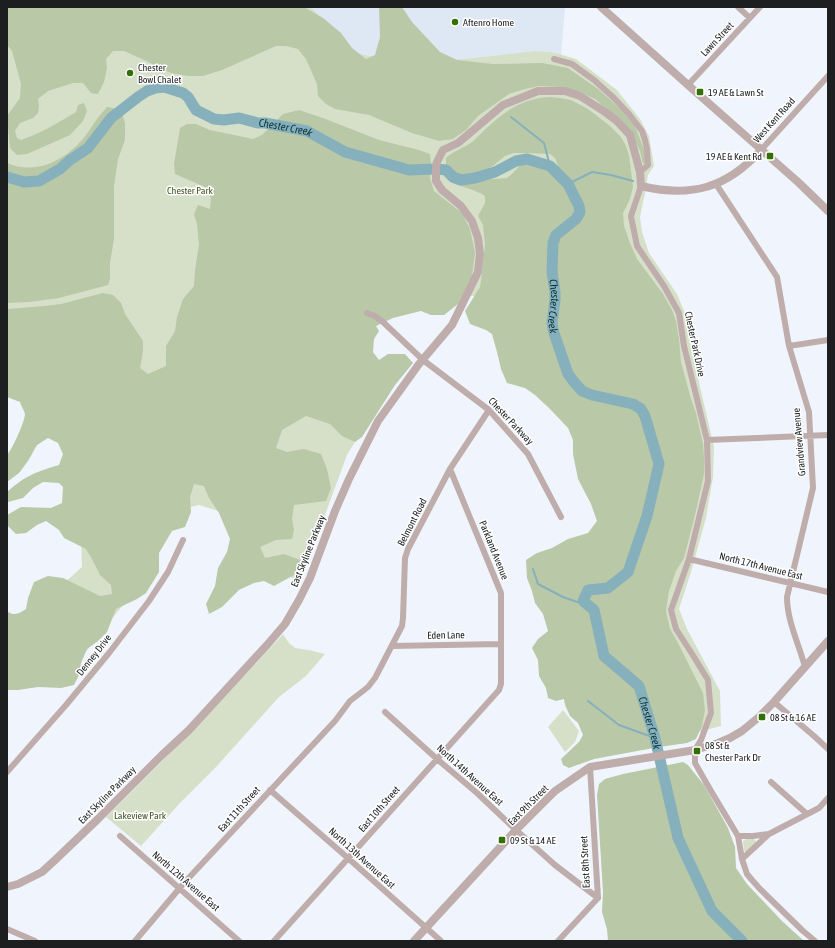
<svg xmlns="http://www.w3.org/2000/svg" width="835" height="948" font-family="'Asap Condensed',sans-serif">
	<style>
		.built { fill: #dee7f4 }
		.green { fill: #d6e0c9 }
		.forest { fill: #b9c8a7 }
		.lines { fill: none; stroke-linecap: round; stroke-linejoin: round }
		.stream { stroke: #86b0bb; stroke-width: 2 }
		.river { stroke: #86b0bb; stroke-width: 11 }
		.minor { stroke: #bfadac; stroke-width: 6 }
		.tertiary { stroke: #bfadac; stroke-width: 8 }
		.poi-dot { fill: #337004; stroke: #fff; stroke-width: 1.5 }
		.labels { text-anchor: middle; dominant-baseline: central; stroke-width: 3; stroke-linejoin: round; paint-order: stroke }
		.poi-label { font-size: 10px; fill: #1c1e20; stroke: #fff; text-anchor: start }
		.street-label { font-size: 10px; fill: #1c1e20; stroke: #fff }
		.park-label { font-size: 10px; fill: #3e511f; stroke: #fff }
		.water-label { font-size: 11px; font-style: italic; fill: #09333c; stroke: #fff }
	</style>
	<rect width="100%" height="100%" fill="#f0f5fd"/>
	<!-- built -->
	<path class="built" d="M308,7H565L561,55L552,52L534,51L464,59L420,61L379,58L356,53L313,9Z"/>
	<!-- green -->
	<path class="green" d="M7,7H308L313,9L356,53L379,58L420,61L464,59L534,51L552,52L576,59L617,90L640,119L649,136L654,166L648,175L645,193L640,217L642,232L649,253L677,294L684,311L692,352L714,447L713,477L706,518L691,572L679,609L687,629L720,691L721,726L687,735L583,546L607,514L604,454L489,298L436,291L344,290L369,419L347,455L300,583L245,547L231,515L199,505L162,514L139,585L67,675L7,624H19L82,567L77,418L7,378Z
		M283,634L289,643L295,648L309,650L325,654L306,676L279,697L216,767L180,803L141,846L106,817C166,758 226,697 283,634Z
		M563,710L579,731L575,742L565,752L548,727Z
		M746,839H754L756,841V843L745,852L744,850L743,841Z"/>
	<!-- forest -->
	<path class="forest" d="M7,7H304L323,18L341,33L352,48L366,59L375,55L380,37L379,7H402L412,22L440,52L457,60L493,64L542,63L568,68L598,89L622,110L635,126L645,152V163L643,164L640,151L635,140L629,130L595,99L579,92L559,87L539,86L525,89L509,94L478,116L466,130L453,139L439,141L412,133L369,115L335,109L326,104L318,96L317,84L306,59L298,49L286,46H276L222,70L203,76H188L171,73L142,59L124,51H113L106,59L107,68L104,82L98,94L91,93L83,83H73L48,91L38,99L39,106L38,113L33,118L20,123L15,131L17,138L21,140C41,133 58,123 76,112L78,105L84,103L87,111L83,121L70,135L27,154L17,155L10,148L7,116L20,98L21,84L12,51L7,45Z
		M550,97L560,98L571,100L588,109L610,126L621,137L626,146L629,155L633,187L630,199L623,213L624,226L630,243L637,259L663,294L672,310L676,321L679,339L681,362L691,399L696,413L703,444L704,457V474L696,511L684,558L676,571L669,591L666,611L670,629L677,641L703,693L705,710L702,726L696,739L687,743L659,747L594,759L569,768L563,765L561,759L579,742L583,735L578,723L570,716L565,705L564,699L556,701L548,698L546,688L539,676L538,660L532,648L538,639L548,631L543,614L535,603L532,591L527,578L526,560L537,553L552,548L568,539L588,533L597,521L591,504L578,479L573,454V440L568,428L550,409L535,395L525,388L507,383L501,369L497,352L492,334L486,330L470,324L465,311L480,287L483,265L485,244L483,225L478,216L485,203V196C474,189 461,187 450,182L448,175L454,179L465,182L478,180L481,178L495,179L507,178L514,172L521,164L528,161L542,166L553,172L558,166L555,158L550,154L524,153H514L505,156L493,166L481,172V174C468,177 457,175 446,167V158C453,151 464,148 472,142C478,137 484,130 490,125C507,109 526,98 550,97Z
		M107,107L113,108L122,113L125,123V140L118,159L114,186V239L110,263V279L108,285L59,298L29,302L7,303V163C33,175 62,162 80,142C87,135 91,127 97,119C100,115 104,111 107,107Z
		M299,110L323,118L379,140L419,150L430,154L431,164L430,178L434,191L462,213L470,229L475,253L472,276L458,304L444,315H431L421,311L393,318L376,326L379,331L374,339L373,352L379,360L388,354H405L413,363L395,385L362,437L355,442L342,436L330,424L306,416L282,430L276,448L287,452L304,449L321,454L327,469L331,488L326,501L294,505L292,519L294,530L292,539L276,540L260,547L265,558L284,554L300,560L294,575L274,586L264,581L254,583L239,590L222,607L209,614L206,604L215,586L218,568L227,552L230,539L219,513L209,498L204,486L194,484L190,497L191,512L185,527L172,531L159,553V572L146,593L137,599L116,609L107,632L98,641L87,649L81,663L79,675L74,685L61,688L38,687L18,690H7V611C14,617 20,613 26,609L28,598L34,582L48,576L63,578L100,596L112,594L111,585L100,575L92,559L86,549L64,538L59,530L46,521L37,525L26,533L16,534L7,525V515L21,507L51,508L62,503L63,487L59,483L43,482L33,488L23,498L8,502L7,492C25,476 35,472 59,465L63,454L58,443L48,438L37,445L28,461L19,473L7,482V455C12,450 25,421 25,414C24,410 21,406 20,402L7,397V309L45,306L61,304L103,293L113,295L121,303L125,314L143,341V351L140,368L148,374L166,366V346L175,331L177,317L183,299L194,286L195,270L199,245L197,224L194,214L198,205L210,209L211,198L205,187L175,174L174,164L180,128L187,124H196L210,130L253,139L262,135L283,114Z
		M683,762L688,765L704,785L728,828L735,847L736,868L747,884L782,921L804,941H608L607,929L602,912L603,892L597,795L599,784L605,779L623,774Z"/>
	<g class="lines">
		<!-- stream -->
		<path class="stream" d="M511,117L544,143L550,166
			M568,184L592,172L611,175L633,181
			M533,569L538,584L563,597L577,602L583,601
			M588,701L619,725L655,738"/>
		<!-- river -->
		<path class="river" id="s1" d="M7,177L24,182L39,181L60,169L70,160L88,148L111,118L138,97L147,91L155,88L164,87L183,93L188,97L196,110L214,119L224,120L239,118L258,123H265L307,131L345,152L409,170L436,169L446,170L453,177L461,180L475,178L495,172L516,161L527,159L550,166L568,184L579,206L580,212L576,219L556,235L553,243L552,272L555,292V300L552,323L554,333L568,374L574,382L582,391L592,395L633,404L641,409L645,416L659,464L647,516L628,572L608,588L588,590L583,601L594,610L604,656L639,686L655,738L678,838L712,911L742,941"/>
		<!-- minor -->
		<path class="minor" d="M738,7L750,18
			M554,59L572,64L594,80L614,98L629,114L642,131L645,140L647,149L648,165L640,172
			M688,85L760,7
			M761,150L828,76
			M716,184L777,277L789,346L809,412L813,488L787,597C787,621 799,644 805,667
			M641,186L631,216L637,246L664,286L679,313L684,346L697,399L707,440L708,481L689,559L671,610L676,629L694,657L708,680L711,713L701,740L695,750V763L711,791L738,836L742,859L747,874L752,880L760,889L803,931L815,941
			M367,313L375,316L383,322L423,360L489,410L528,454L561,517
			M789,346L828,340
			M707,440L828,435
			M689,559L828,592
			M392,646L500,644
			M774,702L814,736L828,749
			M385,712L437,759L477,793L516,830L555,865L598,898
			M7,772L66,705L109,653L149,601L168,572L183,540
			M771,782L807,814
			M270,790L349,859L441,941
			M120,836L239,941
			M738,836H753L769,834
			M742,859L769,834L819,808L828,798
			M7,929L35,941
			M135,941L184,883L335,721L350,701L368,687L375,678L402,626L403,618L405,558L408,549L450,469L489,410
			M274,941L499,690L501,684V593L450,469
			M558,941L598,898L590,767"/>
		<!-- tertiary -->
		<path class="tertiary" d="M601,7L688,85L798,182L828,211
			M7,887L18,884L42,872L54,861L98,819L161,756L189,730L267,645L285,624L299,600L310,578L335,511L349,479L378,421L419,364L452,325L478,272L480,254L478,238L472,221L461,206L442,190L436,181V167L437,162L443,150L458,143L503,105L538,91H565L580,96L605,112L617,121L630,135L640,172L641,186C691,198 727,188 761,150
			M414,941L516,830L555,791L590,767L695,750L718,743L730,738L742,731L759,717L774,702L828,641"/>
	</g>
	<!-- markers -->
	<g class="poi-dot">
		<circle cx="455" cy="22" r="4"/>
		<circle cx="130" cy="73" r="4"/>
		<rect x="696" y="88" width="8" height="8" rx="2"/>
		<rect x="766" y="152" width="8" height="8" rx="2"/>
		<rect x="758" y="713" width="8" height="8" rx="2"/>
		<rect x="693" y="747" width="8" height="8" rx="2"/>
		<rect x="498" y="836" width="8" height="8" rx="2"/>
	</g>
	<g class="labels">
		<!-- poi labels -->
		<g class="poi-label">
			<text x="463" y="22">Aftenro Home</text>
			<text x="138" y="67">Chester<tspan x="138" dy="12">Bowl Chalet</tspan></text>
			<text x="708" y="92">19 AE &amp; Lawn St</text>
			<text x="762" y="156" text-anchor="end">19 AE &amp; Kent Rd</text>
			<text x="770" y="717">08 St &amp; 16 AE</text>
			<text x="705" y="745">08 St &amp;<tspan x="705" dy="12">Chester Park Dr</tspan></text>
			<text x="510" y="840">09 St &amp; 14 AE</text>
		</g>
		<!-- street labels -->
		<g class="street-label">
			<text transform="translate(717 39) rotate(-47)">Lawn Street</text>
			<text transform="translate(774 120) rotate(-48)">West Kent Road</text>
			<text transform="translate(695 344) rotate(78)">Chester Park Drive</text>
			<text transform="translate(511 421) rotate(47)">Chester Parkway</text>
			<text transform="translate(799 442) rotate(-95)">Grandview Avenue</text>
			<text transform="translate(412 522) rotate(-63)">Belmont Road</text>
			<text transform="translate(494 550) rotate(68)">Parkland Avenue</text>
			<text transform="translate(308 551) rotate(-68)">East Skyline Parkway</text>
			<text transform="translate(761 566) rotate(14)">North 17th Avenue East</text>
			<text transform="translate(446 635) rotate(-1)">Eden Lane</text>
			<text transform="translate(94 655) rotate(-52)">Denney Drive</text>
			<text transform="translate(470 775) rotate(42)">North 14th Avenue East</text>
			<text transform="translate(107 795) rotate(-45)">East Skyline Parkway</text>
			<text transform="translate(528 805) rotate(-45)">East 9th Street</text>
			<text transform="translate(239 809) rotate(-48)">East 11th Street</text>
			<text transform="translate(379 809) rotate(-49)">East 10th Street</text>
			<text transform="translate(362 858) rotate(42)">North 13th Avenue East</text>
			<text transform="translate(585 862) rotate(-93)">East 8th Street</text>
			<text transform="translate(186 881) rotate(41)">North 12th Avenue East</text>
		</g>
		<!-- park labels -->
		<g class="park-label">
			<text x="190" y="190">Chester Park</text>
			<text x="140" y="815">Lakeview Park</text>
		</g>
		<!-- water labels -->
		<g class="water-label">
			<text stroke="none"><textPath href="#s1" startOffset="327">Chester Creek</textPath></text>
			<text stroke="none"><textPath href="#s1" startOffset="770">Chester Creek</textPath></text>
			<text stroke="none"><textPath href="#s1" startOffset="1299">Chester Creek</textPath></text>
		</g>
	</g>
	<!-- border -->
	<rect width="835" height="948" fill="none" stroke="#1c1e20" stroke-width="16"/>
</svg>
